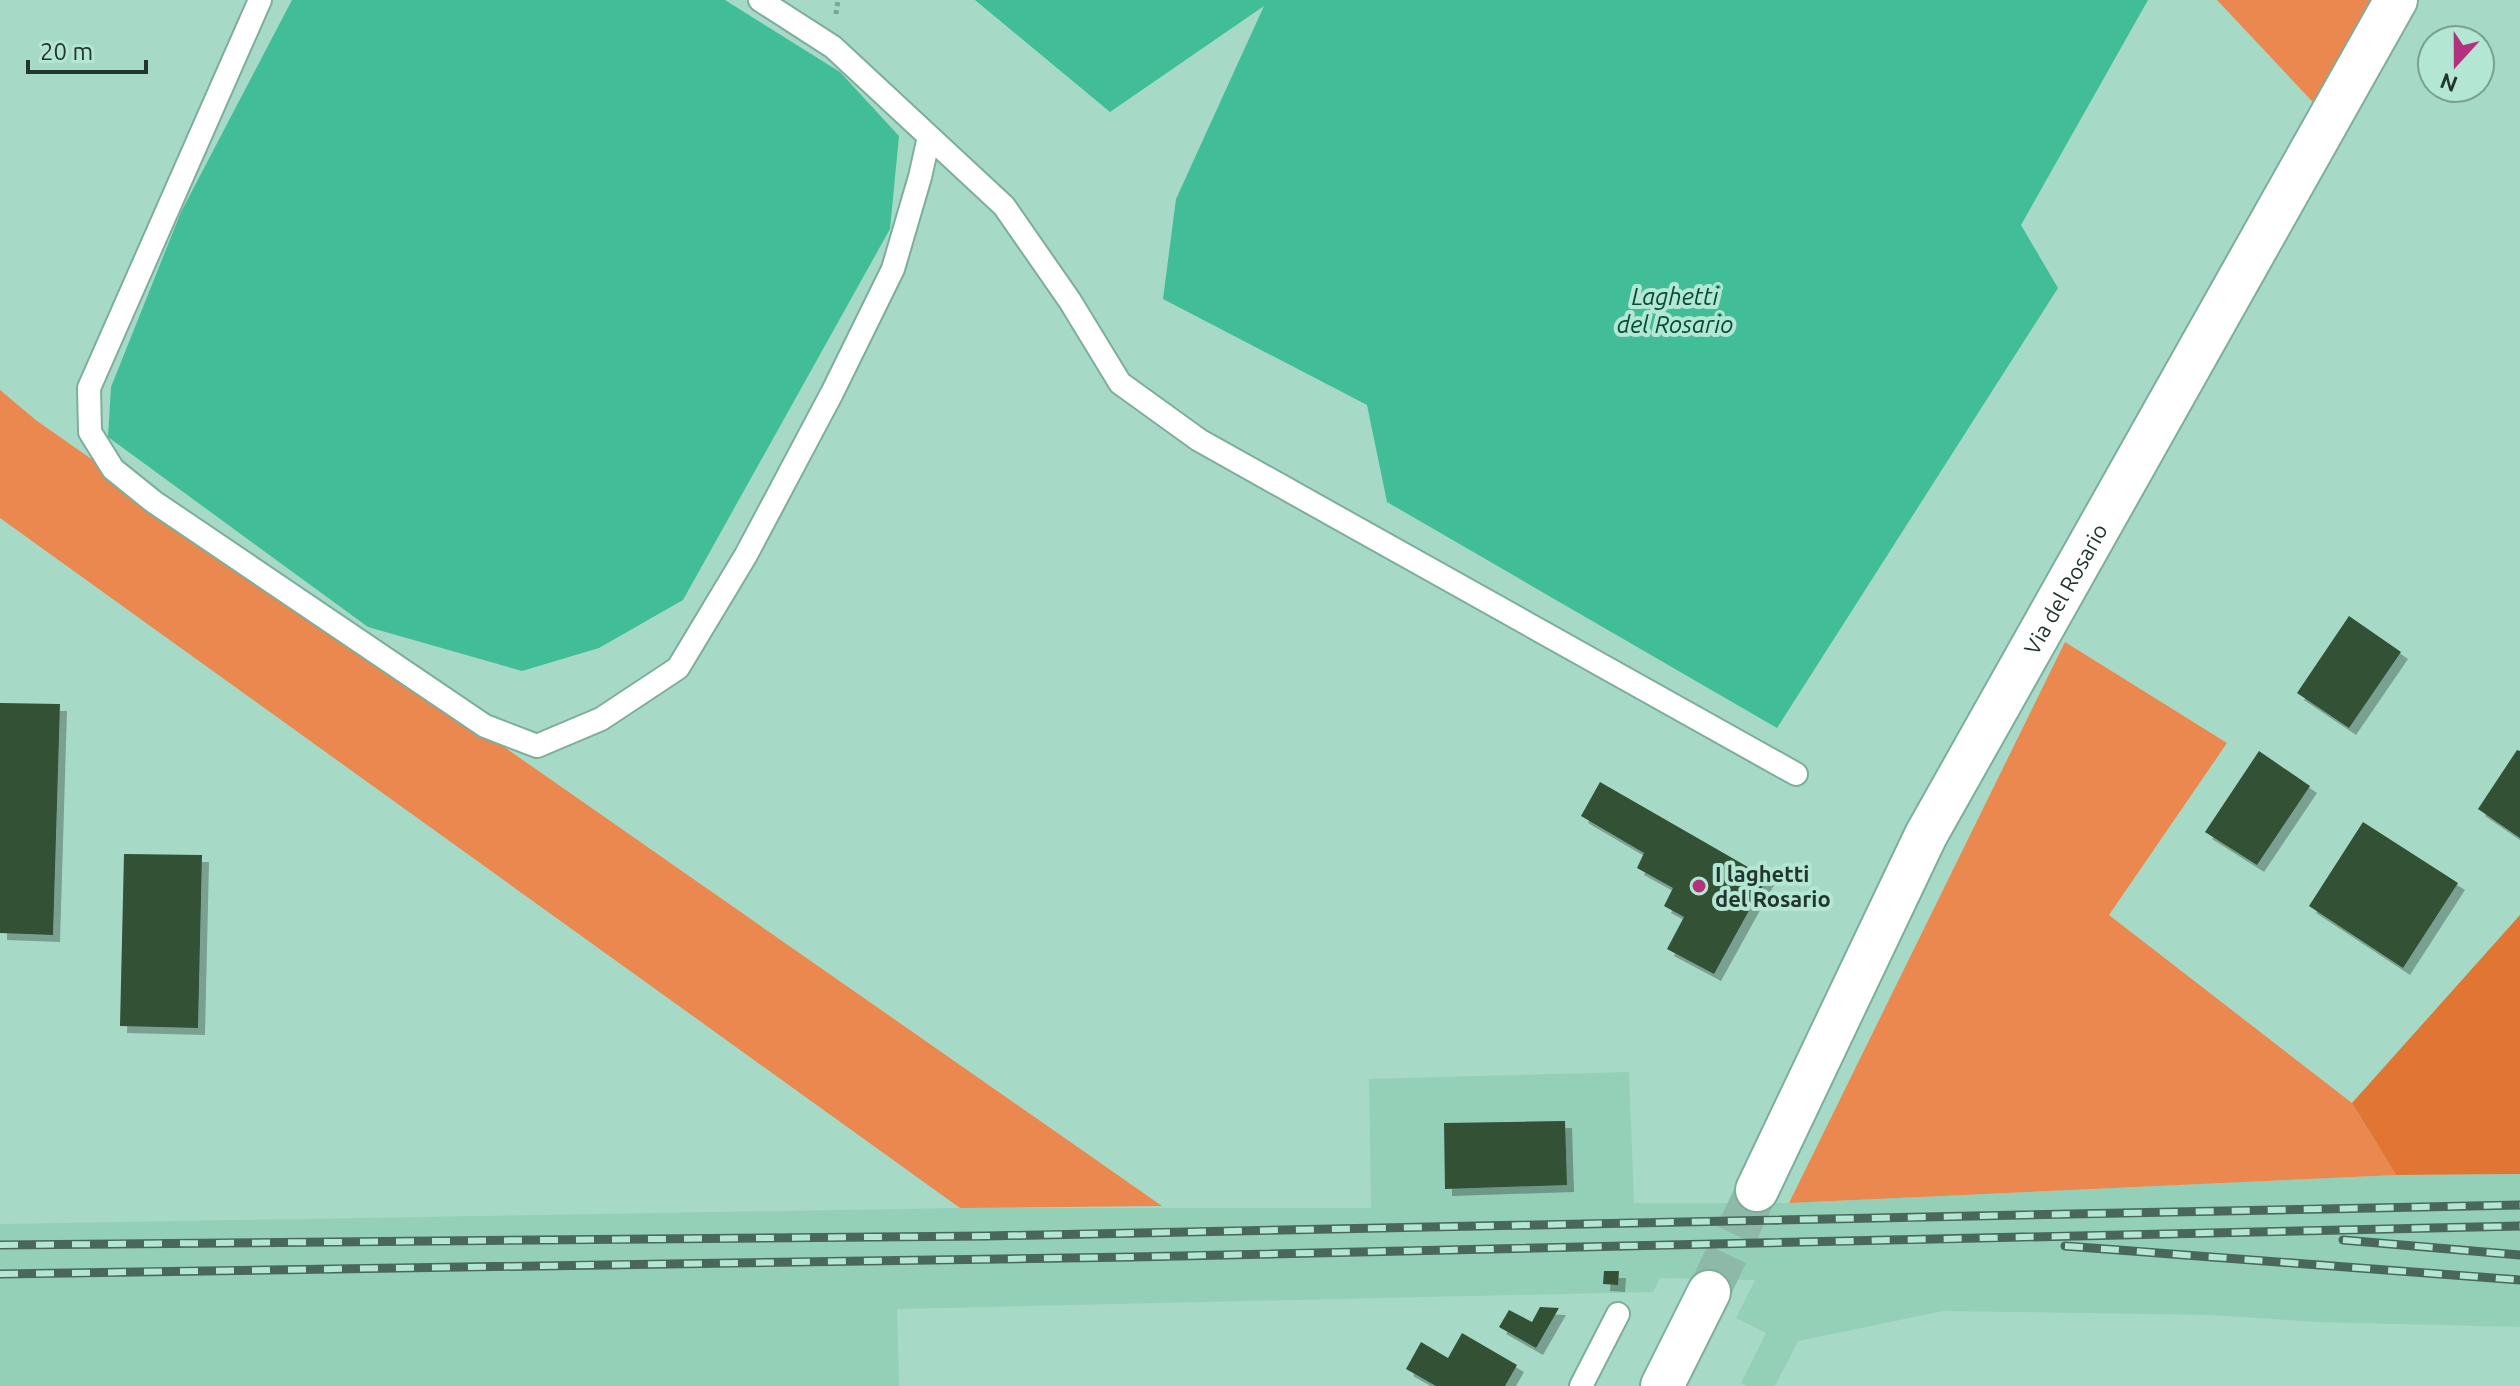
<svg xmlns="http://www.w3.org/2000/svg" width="2520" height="1386" font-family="Ubuntu,sans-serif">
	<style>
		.built { fill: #94cfb8 }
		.green { fill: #eb884f }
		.forest { fill: #e17634 }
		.water { fill: #41bd97 }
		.building { fill: #305136; filter: url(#shadow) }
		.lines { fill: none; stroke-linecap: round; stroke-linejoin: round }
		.minor-tunnel { stroke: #8cb9a8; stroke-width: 42; stroke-dasharray: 42 21; stroke-linecap: butt }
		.service-casing { stroke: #7dae9b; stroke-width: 26 }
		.minor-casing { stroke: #7dae9b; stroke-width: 46 }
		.path { stroke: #7ca596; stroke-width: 5; stroke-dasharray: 4 4; stroke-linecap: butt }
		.service { stroke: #fff; stroke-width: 22 }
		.minor { stroke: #fff; stroke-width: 42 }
		.rail-casing { stroke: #4a675c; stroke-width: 9 }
		.rail { stroke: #b4e7d3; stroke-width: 6; stroke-dasharray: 18; stroke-linecap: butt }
		.poi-dot { fill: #b2327d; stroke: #b4e7d3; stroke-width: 3 }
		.labels { text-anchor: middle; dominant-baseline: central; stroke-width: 8; stroke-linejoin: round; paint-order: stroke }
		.street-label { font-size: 22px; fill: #22362f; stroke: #b4e7d3 }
		.poi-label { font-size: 22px; font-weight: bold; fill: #22362f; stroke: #b4e7d3; text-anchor: start }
		.water-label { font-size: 24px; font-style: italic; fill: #014c38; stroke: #b4e7d3 }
	</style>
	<defs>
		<filter id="shadow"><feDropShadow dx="7" dy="7" stdDeviation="0" flood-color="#0004"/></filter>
	</defs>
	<rect width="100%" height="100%" fill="#a7dac6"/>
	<!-- built -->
	<path class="built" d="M1629,1072L1634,1203H1789L2396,1175L2520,1174V1327L2317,1322L2211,1315L1943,1311L1798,1341L1775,1386H1747L1741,1383L1766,1333L1736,1318L1755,1280L1660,1278L1653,1292L897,1309L899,1386H0V1224L960,1208H1371L1369,1079Z"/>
	<!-- green -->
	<path class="green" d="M2217,0H2412L2340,131Z
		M0,390L37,421L1162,1206L960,1208L0,518Z
		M2065,642L2227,743L2109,915L2352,1103L2396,1175L1789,1203Z"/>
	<!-- forest -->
	<path class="forest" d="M2520,915V1174L2396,1175L2352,1103Z"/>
	<!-- water -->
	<path class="water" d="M292,0H725L840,72L899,136L890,229L683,600L599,648L522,671L368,627L108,437L111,387L181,212Z
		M975,0H2148L2021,225L2058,288L1777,728L1387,502L1367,405L1163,299L1176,199L1264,6L1110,112Z"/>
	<!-- building -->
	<path class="building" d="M2349,616L2401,652L2349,728L2297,693Z
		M0,703L60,704L53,935L0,933Z
		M2517,750L2520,751V838L2478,809Z
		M2259,751L2310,786L2257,865L2205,832Z
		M1600,782L1767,878L1714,974L1667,949L1684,917L1664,906L1673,888L1637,868L1644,853L1581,816Z
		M2363,822L2458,883L2403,968L2309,906Z
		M124,854L202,855L198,1028L120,1026Z
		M1565,1121L1567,1185L1445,1189L1444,1123Z
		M1604,1271H1619L1618,1285L1603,1284Z
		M1540,1307L1559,1308L1536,1348L1499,1327L1509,1310L1532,1322Z
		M1462,1333L1517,1365L1505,1386H1436L1406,1369L1421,1342L1448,1358Z"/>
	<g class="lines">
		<!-- minor-tunnel -->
		<path class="minor-tunnel" d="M1709,1292L1757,1190"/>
		<!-- service casing -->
		<g class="service-casing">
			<path id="service" d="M260,0L89,388L90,432L113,469L154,502L485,726L537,746L601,719L678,668L746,555L832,393L893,269L920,177L929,137
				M760,0L833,47L1004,206L1070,301L1120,383L1199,440L1796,774
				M1581,1386L1618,1314"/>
		</g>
		<!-- minor casing -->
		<g class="minor-casing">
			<g id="minor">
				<path id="s1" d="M1757,1190L1926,835L2396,0"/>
				<path d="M1662,1386L1709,1292"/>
			</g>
		</g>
		<!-- path -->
		<path class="path" d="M836,14L838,0"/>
		<!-- service -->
		<use href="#service" class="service"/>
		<!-- minor -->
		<use href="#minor" class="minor"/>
		<!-- rail casing -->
		<g class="rail-casing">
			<path id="rail" d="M2343,1240L2520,1255
				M0,1245L987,1236L2520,1205
				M2065,1246L2520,1280
				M0,1274L1133,1257L2520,1226"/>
		</g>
		<!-- rail -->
		<use href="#rail" class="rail"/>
	</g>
	<!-- markers -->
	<circle class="poi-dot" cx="1699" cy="886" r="8"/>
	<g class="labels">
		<!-- street labels -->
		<g class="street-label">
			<text stroke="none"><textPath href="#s1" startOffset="676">Via del Rosario</textPath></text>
		</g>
		<!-- poi labels -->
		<g class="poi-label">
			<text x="1715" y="873">I laghetti<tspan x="1715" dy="25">del Rosario</tspan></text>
		</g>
		<!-- water labels -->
		<g class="water-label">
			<text x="1675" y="296">Laghetti<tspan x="1675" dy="28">del Rosario</tspan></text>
		</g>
	</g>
	<!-- north arrow -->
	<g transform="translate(2456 64) rotate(201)"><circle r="38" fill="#b4e7d3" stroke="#7aa091" stroke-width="2"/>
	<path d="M0-6L14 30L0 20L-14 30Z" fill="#b2327d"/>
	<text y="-12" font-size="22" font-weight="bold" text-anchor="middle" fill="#22362f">N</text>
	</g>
	<!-- scale -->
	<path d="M28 60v12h118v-12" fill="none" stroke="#22362f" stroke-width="4"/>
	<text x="40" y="60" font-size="24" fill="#22362f" stroke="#b4e7d3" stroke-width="6" paint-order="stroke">20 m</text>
</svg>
